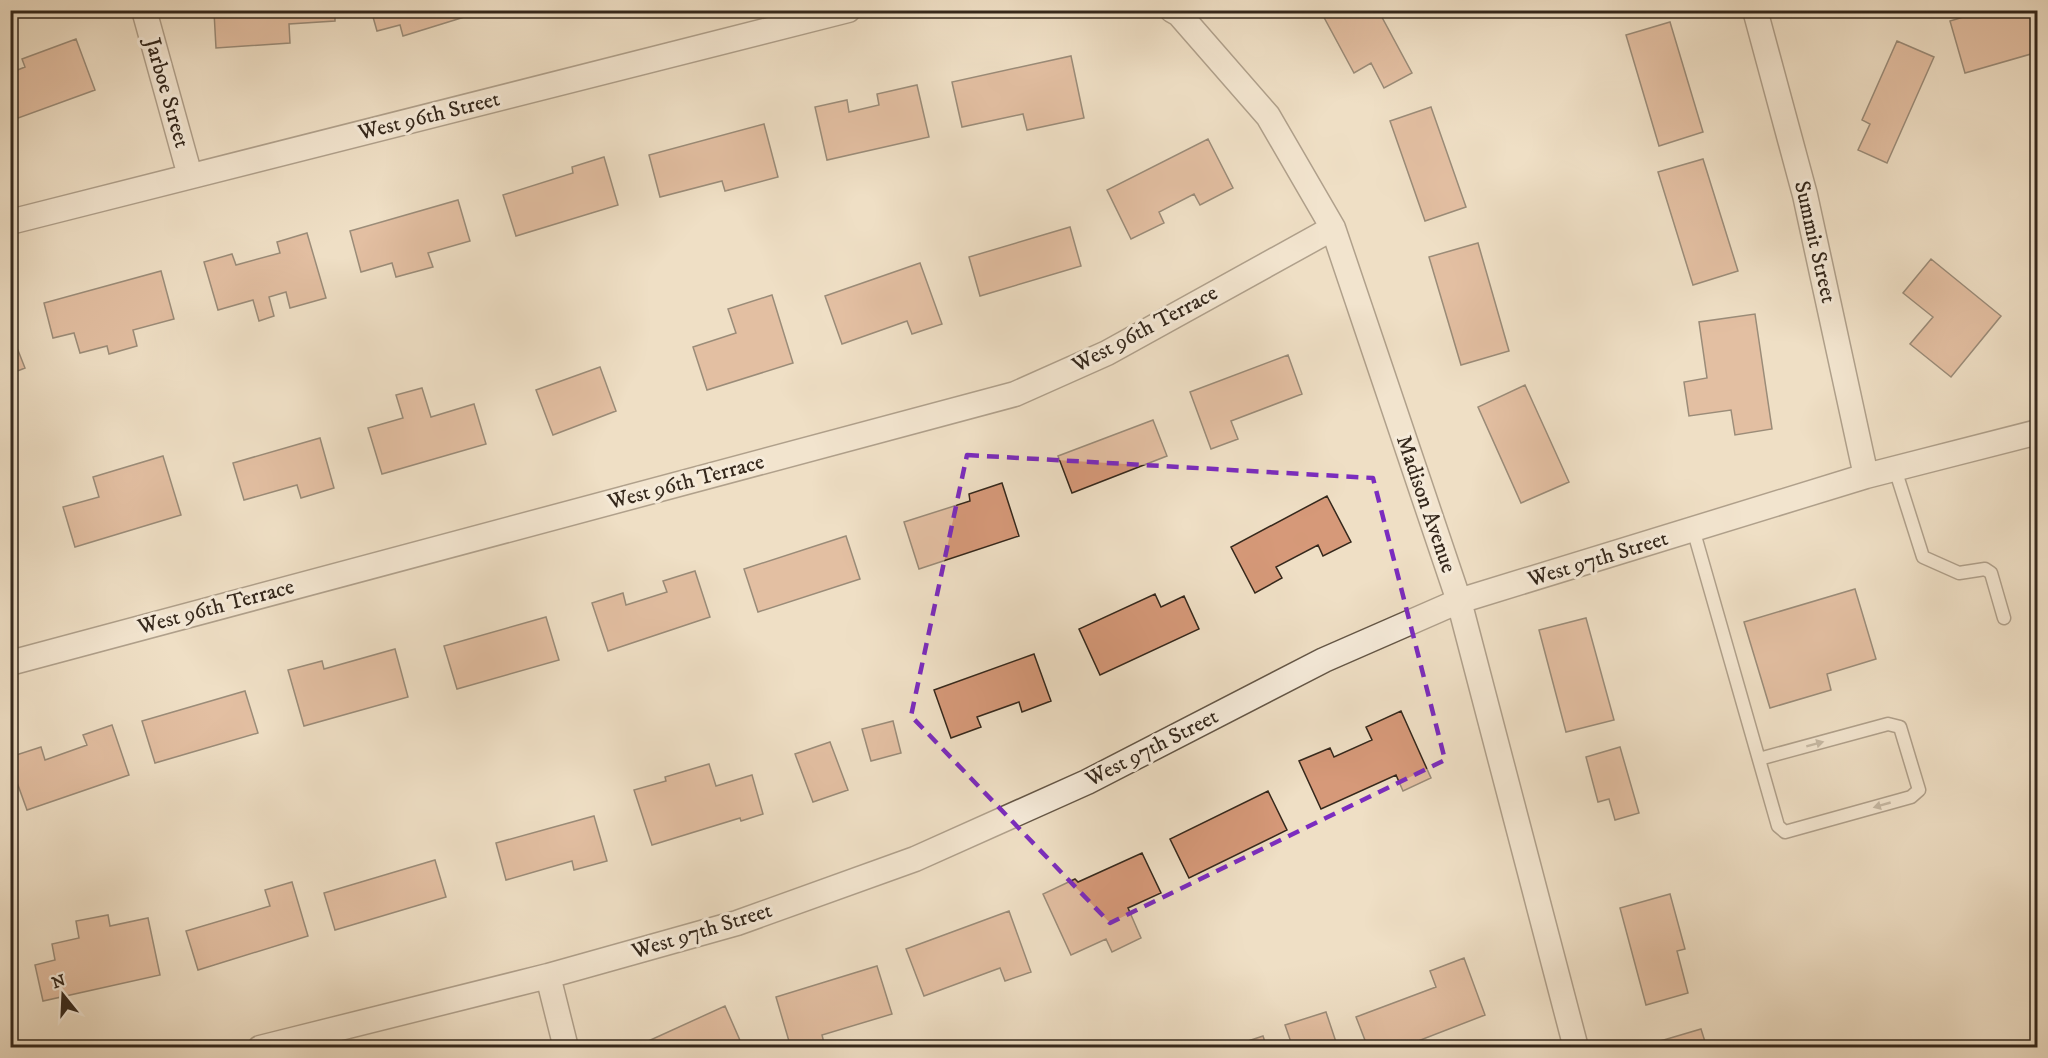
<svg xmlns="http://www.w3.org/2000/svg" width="2048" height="1058" font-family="'IM FELL DW Pica',serif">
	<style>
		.building { fill: #d69979; stroke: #35281c; stroke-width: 1.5 }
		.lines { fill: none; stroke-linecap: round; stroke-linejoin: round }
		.lane-casing { stroke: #645646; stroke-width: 15 }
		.street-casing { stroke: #645646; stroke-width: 27 }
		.lane { stroke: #f5ead9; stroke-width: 12 }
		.street { stroke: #f5ead9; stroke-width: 24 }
		.oneway { fill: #95897a }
		.marked { fill: none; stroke: #7b2cbf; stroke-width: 4.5; stroke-dasharray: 12 8; stroke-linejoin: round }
		.labels { text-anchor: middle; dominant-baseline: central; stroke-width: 6; stroke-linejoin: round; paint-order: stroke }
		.street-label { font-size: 22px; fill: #35281c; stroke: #f5ead9 }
	</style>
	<rect width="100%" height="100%" fill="#efdfc5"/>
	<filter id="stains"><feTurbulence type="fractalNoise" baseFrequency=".00333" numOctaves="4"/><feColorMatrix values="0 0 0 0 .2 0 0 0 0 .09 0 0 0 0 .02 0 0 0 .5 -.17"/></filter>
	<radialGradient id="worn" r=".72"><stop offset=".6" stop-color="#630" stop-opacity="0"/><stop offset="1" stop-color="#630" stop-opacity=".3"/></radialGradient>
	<!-- building -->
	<path class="building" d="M235,10H335V21L289,24L290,43L216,48L214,12Z
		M371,10H487L403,36L400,25L377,31Z
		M1320,10H1378L1412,73L1384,88L1371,63L1354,73Z
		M1987,10H2038V52L1965,73L1950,21Z
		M1670,22L1703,132L1659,146L1626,35Z
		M76,39L95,90L10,121V73L25,67L22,59Z
		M1897,41L1934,57L1887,163L1858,150L1870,124L1862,120Z
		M1071,56L1084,118L1027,130L1023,114L962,127L952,82Z
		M917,85L929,137L827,160L815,107L847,100L849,112L879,105L877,94Z
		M1431,107L1466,207L1425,221L1390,121Z
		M764,124L778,177L725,191L722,181L660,197L649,155Z
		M1208,139L1233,188L1200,205L1194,194L1159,212L1164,223L1131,239L1107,190Z
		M604,157L618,205L516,236L503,195L573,173L572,167Z
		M1703,159L1738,271L1693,285L1658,172Z
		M458,200L470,241L428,253L433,267L396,277L392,263L361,272L350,231Z
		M1070,227L1081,266L980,296L969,257Z
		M307,233L326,298L290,308L286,292L269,297L274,316L259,321L253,300L218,310L204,262L232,254L236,265L280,253L277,242Z
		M1478,243L1509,351L1461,365L1429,257Z
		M1931,259L2001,316L1951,377L1910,344L1933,317L1903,293Z
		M920,263L942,324L912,334L907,321L842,344L825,296Z
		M161,271L174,319L133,330L137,346L109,354L107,346L80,353L74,333L53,338L44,303Z
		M772,295L793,363L707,390L693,347L736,333L728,309Z
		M1755,314L1772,429L1735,435L1731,410L1689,416L1684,382L1707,378L1699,322Z
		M10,330L25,368L10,374Z
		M1288,355L1302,394L1231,421L1238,439L1211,449L1190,392Z
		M600,367L616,411L553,435L536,390Z
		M1525,385L1569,482L1521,503L1478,407Z
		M422,388L431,417L474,404L486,444L382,474L368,428L403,418L396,395Z
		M1153,420L1167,456L1072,493L1058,456Z
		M320,438L334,488L301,498L297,485L244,500L233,463Z
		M163,456L181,515L75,547L63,507L99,497L93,477Z
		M1002,483L1019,536L919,569L904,522L970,501L969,494Z
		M1327,496L1351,542L1323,556L1318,545L1276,567L1282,578L1255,593L1231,547Z
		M846,536L860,579L758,612L744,569Z
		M695,571L710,617L608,651L592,603L623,593L626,605L667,592L663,581Z
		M1855,589L1876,659L1827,674L1831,690L1770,708L1744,622Z
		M1155,594L1161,607L1184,596L1199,629L1100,675L1079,629Z
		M546,617L559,660L457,689L444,646Z
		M1586,618L1614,720L1566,732L1539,630Z
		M395,649L408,697L304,726L288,670L322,661L324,669Z
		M1034,654L1051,701L1022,712L1019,702L977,717L981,727L951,738L934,690Z
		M245,691L258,733L155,763L142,721Z
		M1401,711L1431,778L1403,791L1396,775L1321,809L1299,761L1330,748L1334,757L1372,740L1366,727Z
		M893,721L901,753L871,761L862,729Z
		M112,725L129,775L27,810L10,763V757L41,747L45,760L87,745L83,735Z
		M830,742L848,790L813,802L795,754Z
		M1620,747L1639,813L1615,820L1609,799L1598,802L1586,757Z
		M709,764L716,786L752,775L763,814L741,821L740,818L652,845L634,790L666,781L665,777Z
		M1268,791L1287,830L1189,878L1170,839Z
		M594,816L607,861L574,870L572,861L506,880L496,843Z
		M1142,853L1161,893L1128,908L1141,938L1112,952L1106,939L1071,955L1043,894L1075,879L1078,882Z
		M435,860L446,897L335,930L324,893Z
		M292,882L308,936L198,970L186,931L270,906L265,890Z
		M1670,894L1685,949L1677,951L1688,993L1646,1005L1620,908Z
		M1009,911L1031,972L1005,981L1000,968L924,996L906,949Z
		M108,915L110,926L148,918L160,975L43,1001L35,965L55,960L52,944L79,938L76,921Z
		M1464,958L1485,1015L1400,1048H1368L1356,1017L1436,987L1430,971Z
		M877,966L892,1014L822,1035L824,1043L810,1048H791L776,997Z
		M725,1006L742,1045L737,1048H633Z
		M1326,1012L1338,1048H1283L1292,1045L1285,1025Z
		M1701,1029L1707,1048H1651L1650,1044Z
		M1263,1036L1267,1048H1227Z"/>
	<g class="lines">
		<!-- lane casing -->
		<g class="lane-casing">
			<path id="lane" d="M1895,469L1923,557L1959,573L1985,569L1991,573L2004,618
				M1693,529L1778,826L1785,832L1911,797L1919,790L1900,727L1888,724L1759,759"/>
		</g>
		<!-- street casing -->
		<g class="street-casing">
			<path id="street" d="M144,10L190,176
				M1172,10L1179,14L1268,116L1333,228L1459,601L1576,1048
				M1755,10L1805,195L1866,476
				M10,222L848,10
				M10,663L1015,394L1107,353L1333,228
				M548,976L566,1048
				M260,1048L548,976L737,923L915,859L1087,782L1324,660L1459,601L1866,476L2038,432"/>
		</g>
		<!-- lane -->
		<use href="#lane" class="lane"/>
		<!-- street -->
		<use href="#street" class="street"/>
	</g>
	<!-- one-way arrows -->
	<defs><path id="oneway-solid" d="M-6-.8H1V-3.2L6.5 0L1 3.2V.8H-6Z" transform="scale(1.5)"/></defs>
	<g class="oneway">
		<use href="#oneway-solid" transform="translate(1815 744) rotate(-15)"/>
		<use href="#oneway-solid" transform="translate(1882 805) rotate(164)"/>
	</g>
	<!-- marked area -->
	<path d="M0 0H2048V1058H0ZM967,455L1373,478L1445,760L1110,923L911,716Z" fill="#efdfc5" fill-opacity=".55" fill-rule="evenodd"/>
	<path class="marked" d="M967,455L1373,478L1445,760L1110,923L911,716Z"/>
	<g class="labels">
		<!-- street labels -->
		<g class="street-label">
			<text transform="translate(167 93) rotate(74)">Jarboe Street</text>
			<text transform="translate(429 116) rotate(-14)">West 96th Street</text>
			<text transform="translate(1815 242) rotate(77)">Summit Street</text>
			<text transform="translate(1145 329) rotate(-28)">West 96th Terrace</text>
			<text transform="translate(686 482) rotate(-15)">West 96th Terrace</text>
			<text transform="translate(1426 504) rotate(71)">Madison Avenue</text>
			<text transform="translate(1598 559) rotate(-17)">West 97th Street</text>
			<text transform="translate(216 607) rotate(-15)">West 96th Terrace</text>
			<text transform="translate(1152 748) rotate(-27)">West 97th Street</text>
			<text transform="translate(702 931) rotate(-17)">West 97th Street</text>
		</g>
	</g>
	<!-- margin -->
	<rect width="2048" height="1058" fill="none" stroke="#efdfc5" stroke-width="36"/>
	<rect x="12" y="12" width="2024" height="1034" fill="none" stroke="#35281c" stroke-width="3"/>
	<rect x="18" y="18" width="2012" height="1022" fill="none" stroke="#35281c" stroke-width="1.5"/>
	<!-- north arrow -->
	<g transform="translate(63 995) rotate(342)" stroke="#f5ead9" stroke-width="4.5" paint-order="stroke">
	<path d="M0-4.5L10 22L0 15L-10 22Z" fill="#35281c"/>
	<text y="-9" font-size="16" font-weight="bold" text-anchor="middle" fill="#35281c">N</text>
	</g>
	<rect width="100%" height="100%" filter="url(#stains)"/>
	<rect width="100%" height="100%" fill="url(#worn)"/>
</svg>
